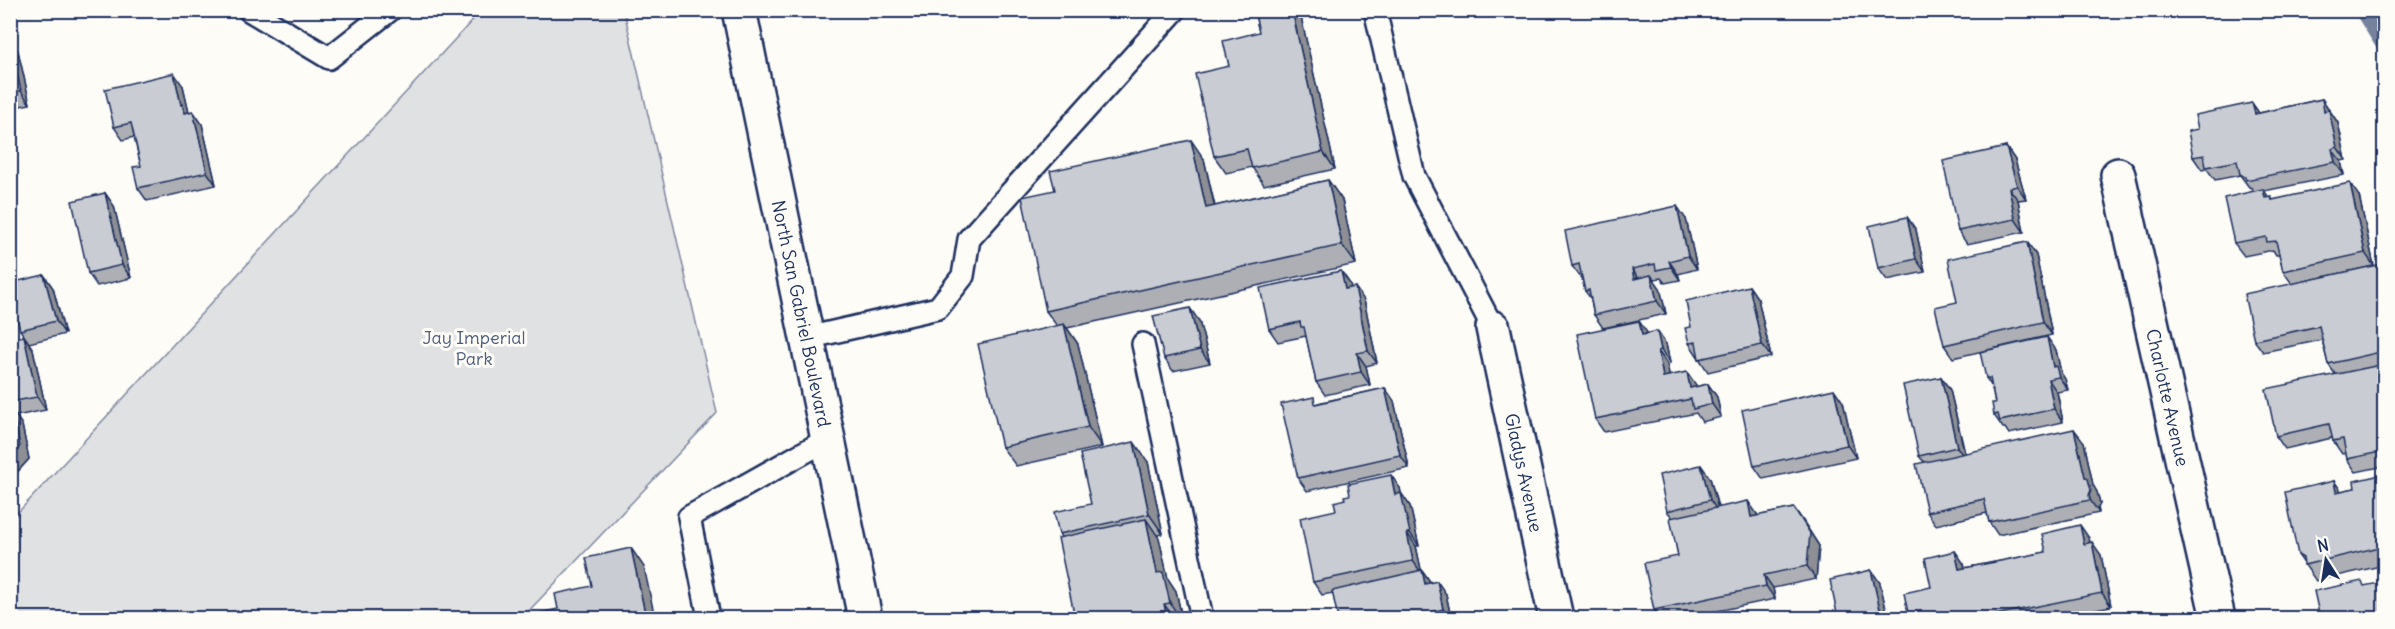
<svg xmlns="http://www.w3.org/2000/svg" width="2395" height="629" font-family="Delius,sans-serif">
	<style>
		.green { fill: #e0e1e3; stroke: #7e88a0; stroke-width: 1.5 }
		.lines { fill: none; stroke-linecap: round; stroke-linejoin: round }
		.stream { stroke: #76819c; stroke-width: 14 }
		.service-casing { stroke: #1b2f5e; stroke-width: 26 }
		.minor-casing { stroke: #1b2f5e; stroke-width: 38 }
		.secondary-casing { stroke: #1b2f5e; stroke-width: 38 }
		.service { stroke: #fdfcf7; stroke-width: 21 }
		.minor { stroke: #fdfcf7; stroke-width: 33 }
		.secondary { stroke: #fdfcf7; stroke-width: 33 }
		.wall { fill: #adafb5; stroke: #1b2f5e; stroke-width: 1.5 }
		.shaded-wall { fill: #8d8f94; stroke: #1b2f5e; stroke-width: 1.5 }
		.building { fill: #c9ccd3; stroke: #1b2f5e; stroke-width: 1.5 }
		.labels { text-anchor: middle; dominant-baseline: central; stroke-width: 6; stroke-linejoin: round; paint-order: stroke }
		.street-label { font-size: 18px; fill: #1b2f5e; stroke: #fdfcf7 }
		.park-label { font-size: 18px; fill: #4c5c7f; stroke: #fdfcf7 }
	</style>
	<rect width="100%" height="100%" fill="#fdfcf7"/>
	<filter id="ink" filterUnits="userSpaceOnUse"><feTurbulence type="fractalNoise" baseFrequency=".0167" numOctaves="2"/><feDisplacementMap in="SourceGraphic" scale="12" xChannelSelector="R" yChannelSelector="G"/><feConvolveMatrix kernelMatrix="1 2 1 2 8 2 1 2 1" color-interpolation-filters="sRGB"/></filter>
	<g filter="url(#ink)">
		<!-- green -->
		<path class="green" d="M481,11H624L717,413L522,618H11V520Z"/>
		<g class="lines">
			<!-- stream -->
			<path class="stream" d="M2361,10L2384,47"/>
			<!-- service casing -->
			<g class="service-casing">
				<path id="service" d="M249,10L329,58L390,10
					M1375,10L1414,176L1493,328
					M807,338L938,308L963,276L969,239L1175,10
					M1143,344L1202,618
					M709,618L689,517L828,439"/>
			</g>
			<!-- minor casing -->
			<g class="minor-casing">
				<g id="minor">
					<path id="s1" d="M2118,175L2218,618"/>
					<path id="s2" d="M1493,328L1556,618"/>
				</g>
			</g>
			<!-- secondary casing -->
			<g class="secondary-casing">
				<g id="secondary">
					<path id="s3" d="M739,10L865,618"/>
				</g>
			</g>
			<!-- service -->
			<use href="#service" class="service"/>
			<!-- minor -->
			<use href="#minor" class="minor"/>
			<!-- secondary -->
			<use href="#secondary" class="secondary"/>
		</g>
		<!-- wall -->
		<path class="wall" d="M1254,10H1297L1301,17L1335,169L1264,185L1252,167L1226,173L1214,156L1229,66L1259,32Z
			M10,40L18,51L30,104L10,108Z
			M183,86L189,112L193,111L202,124L216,185L147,201L138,188L141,166L134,137L123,140L114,127Z
			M2322,99L2338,123L2346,160L2341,161L2344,175L2264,191L2269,198L2271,197L2273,200L2359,196L2374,266L2292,284L2283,271L2279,255H2276L2273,250L2244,256L2234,243L2254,192L2252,188L2249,187L2240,175L2215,180L2207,169L2202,170L2193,157L2198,129L2252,103L2259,113Z
			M2006,147L2015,160L2026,199L2018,200L2024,232L1967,244L1958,231Z
			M1204,159L1215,206L1328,180L1342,200L1356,264L1067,328L1078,344L1102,447L1016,466L1002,447L1057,326L1046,311Z
			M105,193L114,206L131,278L97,286L88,273Z
			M1907,217L1916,230L1925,272L1887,280L1878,268Z
			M1686,219L1697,269L1678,274L1680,280L1665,283L1661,278L1653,279L1660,288L1666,314L1603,328L1594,315L1591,299L1585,291L1582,278V279L1572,266Z
			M2027,242L2036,255L2052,335L1953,358L1944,345L1957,302Z
			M2378,265L2385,274V466L2356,472L2347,459L2346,453L2342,454L2333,441L2332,438L2285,449L2276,436L2335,374L2328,364L2322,340L2263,352L2254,340Z
			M1341,271L1350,284L1351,288L1364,300L1377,363L1366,366L1370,385L1325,395L1316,382L1306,336L1278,342L1269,329Z
			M44,275L53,288L65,334L29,343L20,330Z
			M1749,286L1758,299L1771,357L1708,372L1689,343L1691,327Z
			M1199,321L1210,363L1173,371L1164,358Z
			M1647,333L1666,344L1670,363L1667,364L1669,376L1696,385V387L1708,384L1717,397L1721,417L1702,422L1696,413L1604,432L1595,419Z
			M10,339L33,349L46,410L16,416L22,425L29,459L10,480Z
			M2056,350L2061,373L2065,379L2068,390L2057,392L2063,422L2009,434L2005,428H2003L1994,415L1995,403L1992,387L1986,378Z
			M1941,377L1950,390L1965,453L2084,442L2093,485L2097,492L2100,503L2098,508L2099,513L1998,535L1989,522L1987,513L1936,525L1927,512L1924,462L1919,456Z
			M1385,388L1394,401L1409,468L1307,491L1298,478L1318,403Z
			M1843,402L1856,458L1763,479L1754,466Z
			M1148,462L1163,534L1157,535L1159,538L1168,579L1176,591L1182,618H1075L1061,537L1059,534L1091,504Z
			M2385,474V565L2316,581L2298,555L2334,481L2341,491L2355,488Z
			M1710,478L1718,507L1757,514V516L1794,508L1803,521L1819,546L1816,579L1773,588L1775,599L1684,618H1660L1654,610L1678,556L1672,517L1667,511Z
			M1400,488L1401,493L1410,506L1419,546H1416L1421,570H1422L1431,583L1446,594L1451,618H1338L1333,593L1322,595L1313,582L1336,510Z
			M2089,538L2090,543L2101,555L2111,606L2052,618H1909L1955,551L1964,564L1965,568L2046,552Z
			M1871,570L1880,583L1888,618H1838Z"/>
		<!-- shaded-wall -->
		<path class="shaded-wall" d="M1292,10H1297L1301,17L1335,169L1323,152Z
			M10,40L18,51L30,104L21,91L10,44Z
			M174,73L183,86L189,112L185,113L181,105Z
			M2322,99L2338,123L2346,160L2337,147L2324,111Z
			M2252,103L2261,116L2255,114Z
			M193,111L202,124L216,185L207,172Z
			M1191,140L1204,159L1219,227L1206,208Z
			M2006,147L2015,160L2026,199L2017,186Z
			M2332,149L2341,161L2344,175L2335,162Z
			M1328,180L1342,200L1356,264L1342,245Z
			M2350,183L2359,196L2374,266L2365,253Z
			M2009,188L2018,200L2024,232L2015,219Z
			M2263,189L2272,202L2265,198Z
			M105,193L114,206L131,278L122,265Z
			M1677,206L1686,219L1697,269L1688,256Z
			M1907,217L1916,230L1925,272L1916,259Z
			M2027,242L2036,255L2052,335L2043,322Z
			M1669,261L1678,274L1680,280L1671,267Z
			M2378,265L2385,274V294Z
			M1632,269L1641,282L1634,279Z
			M1341,271L1350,284L1354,302L1345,289Z
			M44,275L53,288L65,334L56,321Z
			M1651,275L1660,288L1666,314L1657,301Z
			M1749,286L1758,299L1771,357L1762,345Z
			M1355,287L1364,300L1377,363L1368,351Z
			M1190,308L1199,321L1210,363L1200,350Z
			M1639,321L1648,334L1642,335Z
			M1064,324L1078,344L1102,447L1088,427Z
			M1657,331L1666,344L1670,363L1661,350Z
			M24,336L33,349L46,410L37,397Z
			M2047,337L2056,350L2061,373L2065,379L2068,390L2059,377L2053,367Z
			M1658,351L1667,364L1672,390L1663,377Z
			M1357,353L1366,366L1370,385L1361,372Z
			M1687,372L1696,385L1699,401L1690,388Z
			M1941,377L1950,390L1966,460L1957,447Z
			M2048,379L2057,392L2063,422L2054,409Z
			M1708,384L1717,397L1721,417L1712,404Z
			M1385,388L1394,401L1409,468L1400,455Z
			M1834,389L1843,402L1856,458L1847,445Z
			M13,412L22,425L29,459L10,480V457Z
			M2074,429L2084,442L2093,485L2097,492L2100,503L2098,508L2099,513L2090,500Z
			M1134,442L1148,462L1163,534L1149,514Z
			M1701,465L1710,478L1719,513L1710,500Z
			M1391,475L1400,488L1401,493L1410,506L1419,546L1410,533L1395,495Z
			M2334,481L2346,498L2336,492Z
			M1748,501L1757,514L1760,530L1751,517Z
			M1794,508L1803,521L1819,546L1816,579L1807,566Z
			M1146,519L1159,538L1168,579L1176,591L1182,618H1180L1170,603L1157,573Z
			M2080,525L2089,538L2093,557L2084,544Z
			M1407,533L1416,546L1422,574L1413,561Z
			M2092,542L2101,555L2111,606L2102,593Z
			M631,548L644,567L655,618H646Z
			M1955,551L1964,564L1968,582L1959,569Z
			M1422,570L1431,583L1425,584Z
			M1871,570L1880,583L1888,618H1883L1881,614Z
			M1764,575L1773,588L1775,599L1766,586Z
			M1437,581L1446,594L1451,618H1449L1443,609Z
			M1164,604L1174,618H1167Z"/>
		<!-- building -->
		<path class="building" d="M1254,10H1292L1323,152L1252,168L1247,149L1214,156L1195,74L1229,66L1223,41L1259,32Z
			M10,44L21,91L10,93Z
			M174,73L181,105L183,104L185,113L193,111L207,172L138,188L133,167L141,166L131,123L114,127L105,89Z
			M2322,99L2324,111L2329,110L2337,147L2332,149L2335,162L2246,180L2245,177L2240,174L2237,161L2206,167L2204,155L2193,157L2188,131L2198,129L2195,115L2252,103L2255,114Z
			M1191,140L1206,208L1328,180L1342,245L1046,311L1022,197L1055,190L1050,171Z
			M2006,147L2017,186L2009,188L2015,219L1958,231L1943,161Z
			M2350,183L2365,253L2283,271L2276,241L2267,242L2266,237L2234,243L2224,198L2263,189L2265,198L2271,197L2272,200Z
			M105,193L122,265L88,273L72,201Z
			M1677,206L1688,256L1669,261L1671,267L1656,270L1655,264L1632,269L1634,279L1651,275L1657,301L1594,315L1589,290L1585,291L1579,264L1572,266L1565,231Z
			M1907,217L1916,259L1878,268L1869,226Z
			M2027,242L2043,322L1944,345L1935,307L1957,302L1948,259Z
			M2378,265L2385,294V351L2328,364L2319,326L2254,340L2244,294Z
			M1341,271L1345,289L1355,287L1368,351L1357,353L1361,372L1316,382L1304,327H1301L1300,322L1269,329L1260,288Z
			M44,275L56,321L20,330L10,291V283Z
			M1749,286L1762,345L1699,359L1696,342L1689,343L1685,328L1691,327L1686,301Z
			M1190,308L1200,350L1164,358L1153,316Z
			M1639,321L1642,335L1657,331L1661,350L1658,351L1663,377L1687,372L1690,388L1708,384L1712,404L1693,409L1691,399L1595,419L1577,334Z
			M1064,324L1088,427L1002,447L978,344Z
			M24,336L37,397L10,402V339Z
			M2047,337L2053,367L2056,366L2059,377L2048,379L2054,409L2000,421L1998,414L1994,415L1992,403H1995L1990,378H1986L1980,352Z
			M2385,364V451L2347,459L2343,439L2333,441L2329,424L2276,436L2266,389Z
			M1941,377L1957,447L1919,456L1903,385Z
			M1385,388L1400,455L1298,478L1281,404L1314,397L1315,404Z
			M1834,389L1847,445L1754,466L1742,410Z
			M13,412L20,446L10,457V413Z
			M2074,429L2085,477L2088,479L2091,490L2089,495L2090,500L1989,522L1984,499L1927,512L1916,464Z
			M1134,442L1149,514L1059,534L1054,512L1091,504L1080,454Z
			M1701,465L1710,500L1667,511L1659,475Z
			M2385,474V548H2384L2383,546L2304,565L2303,558L2298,555L2285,492L2334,481L2336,492L2355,488L2354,481Z
			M1391,475L1395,495L1401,493L1410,533H1407L1413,561L1313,582L1300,518L1336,510L1334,502L1345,499L1344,496L1350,495L1348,484Z
			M1748,501L1751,517L1794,508L1810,533L1807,566L1764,575L1766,586L1654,610L1644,563L1678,556L1670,518Z
			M1146,519L1157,573L1163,572L1170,603L1164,604L1167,618H1075L1058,538Z
			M2080,525L2084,544L2092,542L2102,593L1980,618H1909L1904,593L1931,587L1925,558L1955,551L1959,569L2046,552L2042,534Z
			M631,548L646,618H523H527V616L558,609L555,594L592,586L586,558Z
			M1422,570L1425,584L1437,581L1443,609L1432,612L1433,618H1338L1332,591Z
			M1871,570L1881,614L1861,618H1838L1830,580Z
			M2385,577V618H2320L2314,591L2362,581L2364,586L2379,583L2378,578Z
			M1776,616V618H1765Z"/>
	</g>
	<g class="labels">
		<!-- street labels -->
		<g class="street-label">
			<text stroke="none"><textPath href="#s3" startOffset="310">North San Gabriel Boulevard</textPath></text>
			<text stroke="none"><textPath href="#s1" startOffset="228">Charlotte Avenue</textPath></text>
			<text stroke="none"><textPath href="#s2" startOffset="148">Gladys Avenue</textPath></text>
		</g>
		<!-- park labels -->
		<g class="park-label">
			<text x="474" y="337">Jay Imperial<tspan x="474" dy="21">Park</tspan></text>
		</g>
	</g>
	<!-- margin -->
	<rect width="2395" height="629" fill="none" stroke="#fdfcf7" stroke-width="36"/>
	<rect x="18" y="18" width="2359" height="593" fill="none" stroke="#1b2f5e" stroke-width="2" filter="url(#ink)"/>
	<!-- north arrow -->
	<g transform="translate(2326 560) rotate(348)" stroke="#fdfcf7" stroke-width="4.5" paint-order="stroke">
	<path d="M0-4.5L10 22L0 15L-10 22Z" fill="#1b2f5e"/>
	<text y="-9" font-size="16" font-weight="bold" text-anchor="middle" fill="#1b2f5e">N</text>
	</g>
</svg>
